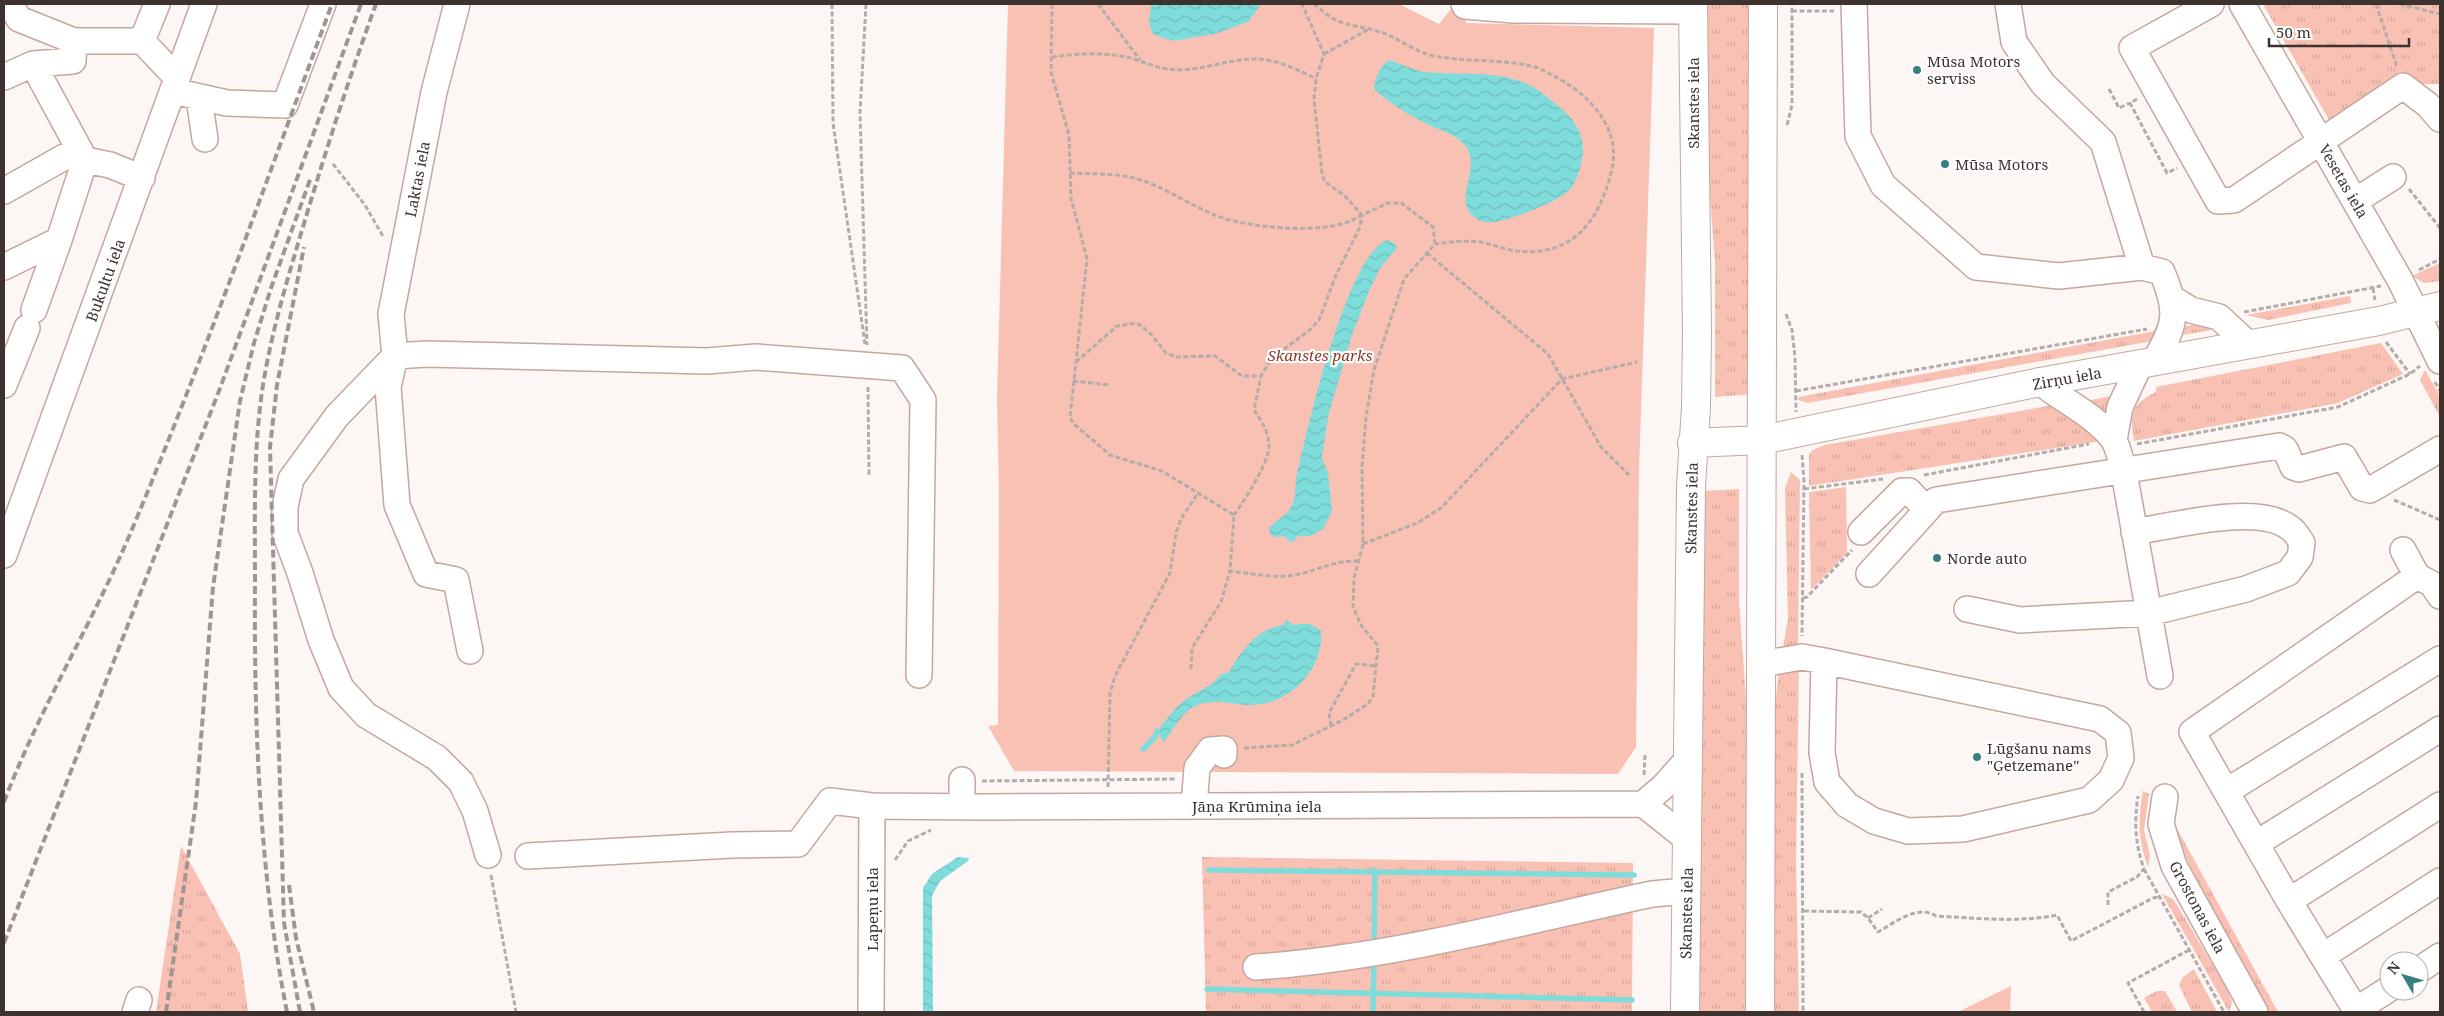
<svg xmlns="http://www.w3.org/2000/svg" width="2444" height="1016" font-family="'Noto Serif',serif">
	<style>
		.grass { fill: url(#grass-tufts) }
		.park { fill: #f9c1b3 }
		.water { fill: url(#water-waves) }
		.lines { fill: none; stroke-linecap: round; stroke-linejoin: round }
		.stream { stroke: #7edcdb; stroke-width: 5.5 }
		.minor-casing { stroke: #c5a7a0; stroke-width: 28 }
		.major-casing { stroke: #c5a7a0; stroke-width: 30 }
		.path { stroke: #b4acaa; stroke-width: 3; stroke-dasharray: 5 2.5; stroke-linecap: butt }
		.minor { stroke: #fff; stroke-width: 25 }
		.major { stroke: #fff; stroke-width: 28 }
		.rail { stroke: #9f9694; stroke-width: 4; stroke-dasharray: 8 4; stroke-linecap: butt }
		.poi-dot { fill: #388080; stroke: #fff; stroke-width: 2 }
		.labels { text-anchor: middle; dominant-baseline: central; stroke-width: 4.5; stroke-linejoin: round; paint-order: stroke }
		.poi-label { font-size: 15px; fill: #3e322f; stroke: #fff; text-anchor: start }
		.street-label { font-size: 15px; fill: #3e322f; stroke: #fff }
		.park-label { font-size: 15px; font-style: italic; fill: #8d3826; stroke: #fff }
	</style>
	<defs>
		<pattern id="grass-tufts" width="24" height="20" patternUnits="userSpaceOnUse" patternTransform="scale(1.25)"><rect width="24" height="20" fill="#f9c1b3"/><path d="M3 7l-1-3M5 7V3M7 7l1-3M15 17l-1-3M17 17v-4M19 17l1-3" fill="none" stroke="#d6a69a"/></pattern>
		<pattern id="water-waves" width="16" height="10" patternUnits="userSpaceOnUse" patternTransform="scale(1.25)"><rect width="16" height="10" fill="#7edcdb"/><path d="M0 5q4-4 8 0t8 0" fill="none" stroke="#6ebdbc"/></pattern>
	</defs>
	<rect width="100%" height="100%" fill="#fcf6f4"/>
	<!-- grass -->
	<path class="grass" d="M1708,4H1752L1751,394L1715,397V263L1705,124Z
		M2263,4H2440V84H2412L2401,71L2329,120Z
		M2440,263V281L2424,283L2412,276Z
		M2350,296L2351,303L2268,320L2246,315Z
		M2208,322L2212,330L2175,336L2177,328Z
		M2166,329L2158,340L1808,403L1798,400V397Z
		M2381,343L2403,374L2338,403L2134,441C2130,414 2130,405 2156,392V387Z
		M2425,370L2440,396V417L2420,380Z
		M2117,395L2107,421L2080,402Z
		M2059,404L2101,441L1809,486V454L1813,450L1825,445Z
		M1791,472L1800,480L1798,647H1783L1788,619L1785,488Z
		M1846,487L1847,553L1811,590L1809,492Z
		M1739,489V601L1747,713L1745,1012H1699L1703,491Z
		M1799,662L1796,860L1799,1012H1769V769L1779,667Z
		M2143,791L2149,794L2144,830L2150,856L2148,867C2138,841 2138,818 2143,791Z
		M2176,827L2278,1012H2267L2187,860Z
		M181,846L240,954L248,1012H156Z
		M1202,857L1633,863L1632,1012H1206Z
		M2162,894L2173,899L2177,905L2227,989L2232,1002L2229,1012Z
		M2194,969L2217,1012H2192L2179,985L2183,977Z
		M2157,991H2165L2177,1012H2152L2144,998Z"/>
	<!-- park -->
	<path class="park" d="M1008,4H1399L1439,24L1455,4L1467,23L1654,28L1639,470L1636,747L1618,774L1014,771L988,726L998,725L999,493L997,398Z
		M2011,986L2010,1012H1958Z"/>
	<!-- water -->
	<path class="water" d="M1152,4H1261L1248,22L1215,34L1173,41L1154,35C1147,25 1149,16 1152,4Z
		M1388,60C1400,63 1412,70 1424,72C1459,76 1499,69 1531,86C1539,90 1546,96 1553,102C1576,119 1589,138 1580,168C1578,175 1574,187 1568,191C1554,203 1534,209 1517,216C1507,219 1491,225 1481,221C1448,206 1480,174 1468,150C1459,133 1436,130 1421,121C1405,113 1387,101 1374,89C1375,77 1380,68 1388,60Z
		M1388,240L1395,244L1397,248L1380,268L1369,291L1352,335L1328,416L1322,458L1328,473L1332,511L1323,529L1310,536H1298L1294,541L1290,542L1284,536L1274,537L1270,534L1269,528C1276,520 1287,516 1291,507C1297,496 1294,485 1297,474C1307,431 1347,252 1388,240Z
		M1287,619L1292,625C1305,623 1311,622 1321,631C1324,671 1288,706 1248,705C1231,704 1214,699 1198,705C1183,710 1173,730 1164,742L1157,731L1174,710L1186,699L1213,683L1221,674L1229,672C1241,651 1258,628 1283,625Z
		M958,857L969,858L968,861L940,881L932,896L933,1012H923V888L932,874Z"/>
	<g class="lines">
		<!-- stream -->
		<path class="stream" d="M1143,749L1155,737L1157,731
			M1209,870L1634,875
			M1374,948L1375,870
			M1207,989L1632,1000
			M1373,1012L1374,959"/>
		<!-- minor casing -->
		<g class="minor-casing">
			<path id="minor" d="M10,4L19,19L74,41H142
				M157,4L142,41L177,78
				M457,4L434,92L391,314L395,356L388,387L397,505L426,574L456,580L470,651
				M1464,4L1465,6L1513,10L1693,11
				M1854,4L1858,136L1883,185L1976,267L2059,276L2142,267L2162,272C2179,313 2176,324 2154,362
				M2008,4L2014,42L2043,84L2103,142L2142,267
				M2211,4L2132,48L2218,201L2234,200L2403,86L2428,105L2440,119
				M2242,4L2400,280L2440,361
				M4,77L33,64
				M173,91L227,103L285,105L323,4
				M199,98L205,139
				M4,191L66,156L110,165L142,178
				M2355,201L2393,177
				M4,267L59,240L85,160L33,64L73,61L74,41
				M2173,299L2191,310L2219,317L2249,345
				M34,310L59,240
				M2040,382C2063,401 2095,415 2113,439C2119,448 2121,462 2124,472L2160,676
				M4,385L27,328
				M2114,440L2120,407L2140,364
				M1861,532L1902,491H1909L1927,510
				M2403,550L2417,576
				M4,555L204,4
				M1869,574L1936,500L2279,446L2285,449L2293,467L2299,469L2344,457L2362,488L2370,490L2440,449
				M1967,609L2020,620L2149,613L2246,589L2288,573L2300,557L2302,543C2299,538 2295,531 2290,528C2258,503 2173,526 2134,532
				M1761,664L1802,657L1824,661L2100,719L2118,733L2121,758L2111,780L2089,800L1963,829L1908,831L1874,821L1847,805L1827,782L1822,753L1824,661
				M2227,791L2440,659
				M2165,797L2161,824L2174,866L2255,1012
				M1643,804L1663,787L1688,759
				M1194,806L1197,768L1210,750L1224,749V755
				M962,807V780
				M2257,843L2440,729
				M488,855L475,811L461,782L437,758L366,715L341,688L321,640L300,573L285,533V507L291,479L337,416L395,356L427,354L707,361L756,357L902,368L923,400L919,675
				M528,856L732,845L798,844L830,801L872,806L985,807L1643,804L1687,839
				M2289,901L2440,805
				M2323,956L2440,881
				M1256,967C1390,958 1521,922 1652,894L1686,891
				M2419,970L2440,956
				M2356,1010L2389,989
				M135,1012L139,1000
				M871,1012L872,806
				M2357,1012L2289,901L2192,732L2417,576L2432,584L2440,596"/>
		</g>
		<!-- major casing -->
		<g class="major-casing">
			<path id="major" d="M1692,443L1762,440L2040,382L2379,321L2440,306
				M1685,1012L1691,486L1696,407L1697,333L1693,4
				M1760,1012L1763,4"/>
		</g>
		<!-- path -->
		<path class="path" d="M832,4L833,123L865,344
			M866,4L860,113L867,345
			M1052,4L1051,72L1069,135L1071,198L1087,259L1070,418L1074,424L1110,455L1162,471L1234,515L1230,571C1250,573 1274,579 1295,575C1320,570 1330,561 1358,561
			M1098,4L1140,60
			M1314,4C1320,8 1325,14 1332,18C1348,27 1369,27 1386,34C1400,40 1415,51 1430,55C1465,63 1501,58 1535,67C1542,69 1549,74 1556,77C1591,96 1623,130 1611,173C1598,222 1573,257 1517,251C1505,250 1493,244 1480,242C1465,240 1451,242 1435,244
			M2376,4L2397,67
			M2400,4L2440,14
			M1792,11H1834
			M1324,54L1369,29
			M1052,57C1075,54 1097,52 1120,56C1137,58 1151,67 1168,69C1196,73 1224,60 1251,59C1274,58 1297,69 1316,79
			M2109,89L2119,108L2130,103
			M2137,99L2130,103L2167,173L2177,168
			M1787,125L1792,105V4
			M333,164L365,205L384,238
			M1070,173C1091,174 1114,173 1134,178C1164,186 1189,205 1217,216C1249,228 1334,237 1361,215
			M2409,189L2440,228
			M1427,253L1548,354L1601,447L1629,475
			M2419,270L2440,259
			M2373,288L2375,300
			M2244,312L2381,286
			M1786,314L1792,330L1795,357L1796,412
			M2386,342L2410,374
			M1076,362L1117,326L1137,323L1149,332L1166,353L1176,357L1215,356L1242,376H1261L1272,358L1311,329L1319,320L1336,275L1360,227L1362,215
			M1073,381L1110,385
			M2435,382L2440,391
			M868,387L869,477
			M1796,391L2147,329
			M2137,444L2338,407L2410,374L2420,366
			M1802,455L1804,481L1802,636
			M1924,475L2089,444
			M1804,489L1883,479
			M2394,500L2440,520
			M1234,515C1244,501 1269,463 1269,446C1269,432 1261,420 1254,410L1261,376
			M1363,544L1417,523L1441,508L1562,379L1637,362
			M1803,598L1807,597L1852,550
			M1191,669L1192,648L1221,602L1230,571
			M1331,726L1329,713L1356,664L1377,666
			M1244,748L1292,745L1343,720L1368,704L1373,696L1378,646L1361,625L1353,607L1354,578L1363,544L1362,466L1366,417L1374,370L1404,279L1435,244L1433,227L1401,203H1388L1362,215L1345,196L1325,182L1322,174L1314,99L1316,79L1324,54L1302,4
			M1802,773L1803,1012
			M1644,775L1645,755
			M982,781L1176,779
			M1108,787L1110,693L1115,676L1170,573L1176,533L1181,519L1198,493
			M895,860L908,841L931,830
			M2144,869L2224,1012
			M491,875L516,1012
			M2108,905V892L2137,877L2144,869C2135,843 2134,823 2138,796
			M1804,911L1861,912L1868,918L1878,932C1896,922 1917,904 1936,916C1976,918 2018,923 2057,915L2071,941L2153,898L2159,897
			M1868,918L1882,909
			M2144,1012L2128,983L2189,950"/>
		<!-- minor -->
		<use href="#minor" class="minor"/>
		<!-- major -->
		<use href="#major" class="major"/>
		<!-- rail -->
		<path class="rail" d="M4,802C40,707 94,621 133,527C205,355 267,179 332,4
			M289,885L296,938L314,1012
			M4,943L219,391L361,4
			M166,1012L196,802L213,587L240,401L254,343L271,288L311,177
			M287,1012C259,871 254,725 255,580C255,516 253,449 263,385C272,329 289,274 305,220C327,147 350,75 376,4
			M300,1012L284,923L270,447L277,385L304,247"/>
	</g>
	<!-- markers -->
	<g class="poi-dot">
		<circle cx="1917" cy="70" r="5"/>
		<circle cx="1945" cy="164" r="5"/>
		<circle cx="1937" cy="558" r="5"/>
		<circle cx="1977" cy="757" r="5"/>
	</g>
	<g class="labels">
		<!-- poi labels -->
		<g class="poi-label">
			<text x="1927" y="61">Mūsa Motors<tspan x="1927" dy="17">serviss</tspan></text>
			<text x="1955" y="164">Mūsa Motors</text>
			<text x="1947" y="558">Norde auto</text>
			<text x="1987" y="748">Lūgšanu nams<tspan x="1987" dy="17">"Ģetzemane"</tspan></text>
		</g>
		<!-- street labels -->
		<g class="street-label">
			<text transform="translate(1693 103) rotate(-90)">Skanstes iela</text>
			<text transform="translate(417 179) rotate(-79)">Laktas iela</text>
			<text transform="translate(2344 181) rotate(60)">Vesetas iela</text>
			<text transform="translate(105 280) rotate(-70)">Bukultu iela</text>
			<text transform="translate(2067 378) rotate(-10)">Zirņu iela</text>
			<text transform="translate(1691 508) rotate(-89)">Skanstes iela</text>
			<text x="1257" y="806">Jāņa Krūmiņa iela</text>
			<text transform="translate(2198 907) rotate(62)">Grostonas iela</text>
			<text transform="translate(872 909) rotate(-90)">Lapeņu iela</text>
			<text transform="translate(1686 913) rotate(-89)">Skanstes iela</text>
		</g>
		<!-- park labels -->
		<g class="park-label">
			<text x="1320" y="355">Skanstes parks</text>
		</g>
	</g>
	<!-- border -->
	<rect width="2444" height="1016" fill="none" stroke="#3e322f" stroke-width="10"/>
	<!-- north arrow -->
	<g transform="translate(2404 976) rotate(308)"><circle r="24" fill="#ffffff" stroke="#b2adac"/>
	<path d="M0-4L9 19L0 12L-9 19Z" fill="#388080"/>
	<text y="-8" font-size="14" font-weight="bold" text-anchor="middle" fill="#3e322f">N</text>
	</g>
	<!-- scale -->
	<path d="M2269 38v8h140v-8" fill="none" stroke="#3e322f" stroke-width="2.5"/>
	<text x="2276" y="38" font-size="15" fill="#3e322f" stroke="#ffffff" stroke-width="4" paint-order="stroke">50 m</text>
</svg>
